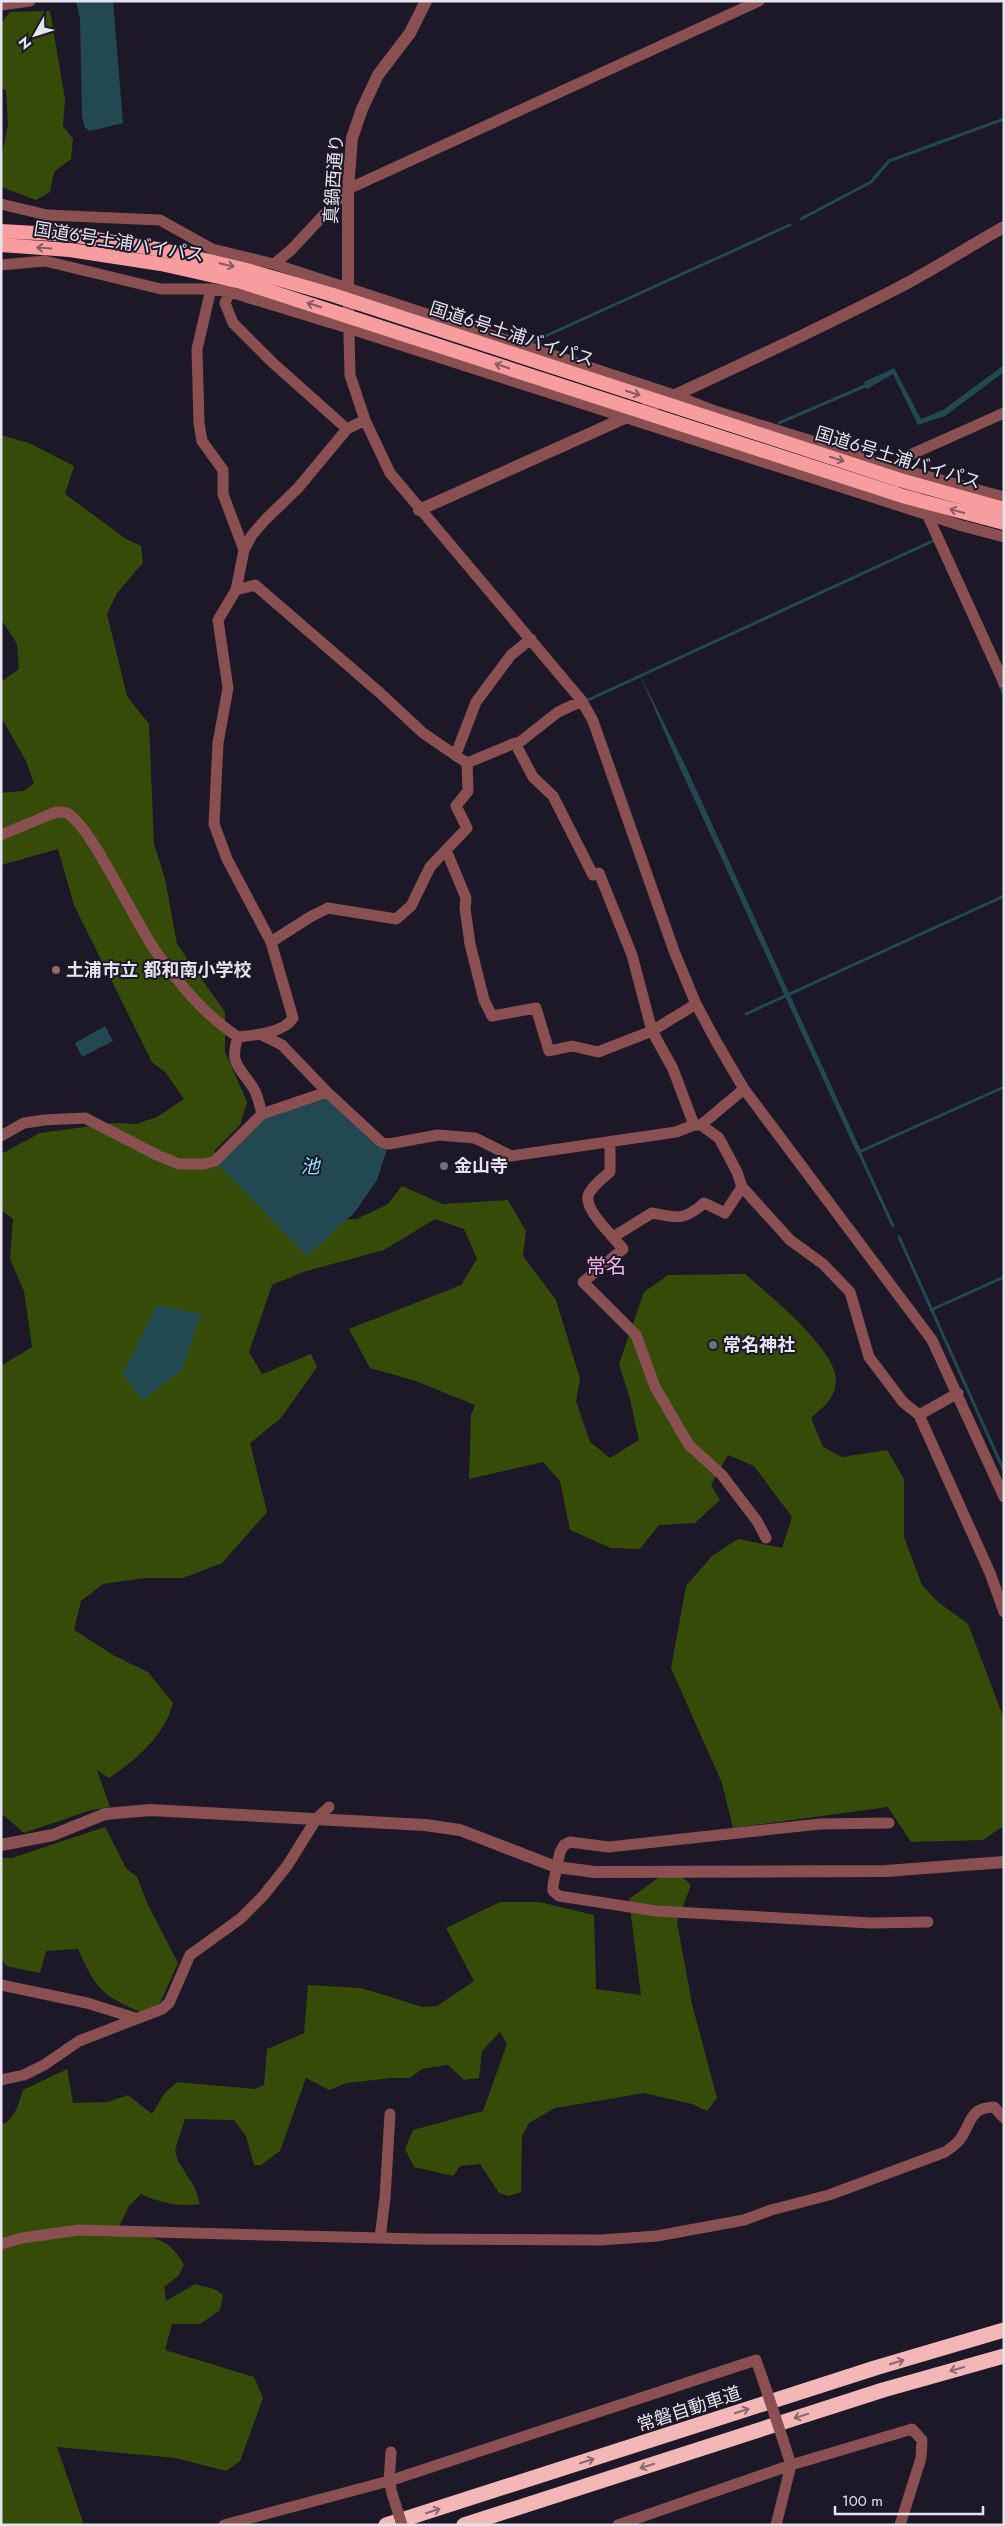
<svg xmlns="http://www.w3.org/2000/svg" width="1005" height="2526" font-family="Jost,'Noto Sans JP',sans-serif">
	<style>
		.forest { fill: #364b08 }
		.water { fill: #224951 }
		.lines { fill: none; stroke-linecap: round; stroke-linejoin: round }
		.stream { stroke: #224951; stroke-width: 3 }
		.minor { stroke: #8a4f51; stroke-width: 11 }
		.tertiary { stroke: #8a4f51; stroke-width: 12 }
		.trunk { stroke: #f79c9f; stroke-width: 14 }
		.motorway { stroke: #f3b7b7; stroke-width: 15 }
		.minor-bridge { stroke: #8a4f51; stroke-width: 11 }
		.trunk-bridge { stroke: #f79c9f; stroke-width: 14 }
		.oneway { stroke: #8a5a64 }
		.oneway2 { stroke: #886870 }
		.education-dot { fill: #8d6e63; stroke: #1c1828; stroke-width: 2 }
		.worship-dot { fill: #6b7280; stroke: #1c1828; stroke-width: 2 }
		.labels { text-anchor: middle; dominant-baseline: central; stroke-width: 4; stroke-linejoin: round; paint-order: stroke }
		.street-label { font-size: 18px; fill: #e5e3ee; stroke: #1c1828 }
		.poi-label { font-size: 18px; font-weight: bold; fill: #e5e3ee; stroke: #1c1828; text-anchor: start }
		.water-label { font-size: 19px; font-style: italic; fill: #8de3f6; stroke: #1c1828 }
		.quarter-label { font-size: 20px; fill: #f3b3e7; stroke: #1c1828 }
	</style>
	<rect width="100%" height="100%" fill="#1c1828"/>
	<!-- forest -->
	<path class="forest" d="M50,11L65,99L63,126L73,139L71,159L54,172L50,192L36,200L1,187V160L8,124L6,90L1,88V23L10,12Z
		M1,435L29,443L74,466L65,494L126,539L141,546L143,563L117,593L107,614L127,696L149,724L154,844L165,879L177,944L225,1012V1052L247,1102L240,1125L214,1151L249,1184L311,1221L357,1219L388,1204L402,1186L443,1204L508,1200L526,1231L523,1256L556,1300L580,1379L576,1401L590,1442L610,1458L639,1440L630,1399L619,1364L644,1292L668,1275L745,1274C768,1294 837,1350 836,1381C835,1399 823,1407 811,1418L823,1447L842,1457L887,1450L904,1479V1537L922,1585L938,1602L968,1624L1004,1719V1826L983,1840L911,1842L888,1807L733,1828L722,1783L671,1668L686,1586L712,1556L738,1539L782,1548L792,1517L754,1466L728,1455L711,1485L720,1500L695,1523L659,1525L640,1549L611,1548L570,1530L560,1481L543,1462L469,1479L471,1415L475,1405L416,1381L370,1368L349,1329L461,1285L477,1259L464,1229L435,1219L384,1250L303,1272L272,1285L249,1352L262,1374L311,1354L317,1367L281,1418L250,1443L267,1512L222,1563L183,1578H144L103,1584L81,1601L74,1630L115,1656L148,1672L173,1703C165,1735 136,1760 109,1778L97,1770L110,1807L88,1811L24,1833L1,1813V1366L32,1347L24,1291L10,1259L13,1219L1,1210V1154L40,1133L114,1123L136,1124L157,1117L184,1099L166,1073L152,1062L74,905L58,849L1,865V793L24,791L34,783L26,761L1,717V682L19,669L17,644L1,619Z
		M105,1827L126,1868L137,1877L148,1905L178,1963L160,2003L142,2013C101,1995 96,1989 78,1949L46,1951L40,1973L6,1966L1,1957V1858H12Z
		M672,1868L691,1885L677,1922L692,2004L717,2098L707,2111L692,2104L644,2093L555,2108L529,2123L522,2136L521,2192L509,2196L499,2193L480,2164L460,2166L453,2176L414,2167L405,2149L413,2130L483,2111L507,2044L500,2032L482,2051L479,2078L464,2080L448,2065L422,2069L410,2078H391L347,2083L329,2090L306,2078L280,2151L261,2165H254L246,2136L234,2120L185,2119L175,2150L178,2161L195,2188L200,2204C178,2207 161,2203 141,2194L129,2206L115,2235C147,2236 168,2234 184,2265L179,2275L164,2287L166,2301L195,2284L214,2289L223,2295L220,2310L200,2324H172L165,2350L254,2377L263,2398L240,2461L226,2471L175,2458L57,2447L84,2525H1V2125C15,2121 19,2102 23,2090L67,2069L73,2103L108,2102L128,2095L152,2114L164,2094L177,2082L255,2089L264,2085L267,2049L304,2033L308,1985L361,1988L423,2007L437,2006L474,1981L446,1928L500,1902H539L594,1915L596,1989L641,1995L629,1899Z"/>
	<!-- water -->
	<path class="water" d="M76,1H113L123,123L90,131L85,128L82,117L80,19Z
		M1004,365V372L945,416L918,425L893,374L867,389L864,382L894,368L921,419L943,410Z
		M639,673L685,765L862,1153H857L680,768Z
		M105,1026L113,1041L82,1057L75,1043Z
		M326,1094L388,1146L377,1180L355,1212L307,1256L217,1163L264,1116Z
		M157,1305L201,1314L182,1370L142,1400L123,1374Z"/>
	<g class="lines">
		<!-- stream -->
		<path class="stream" d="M801,219L871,182L889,161L1004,119
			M528,344L790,225
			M779,423L865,386
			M999,684L1004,695
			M588,700L935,540
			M746,1014L1004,896
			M859,1152L893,1226
			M859,1152L1004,1087
			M899,1237L1004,1471
			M931,1310L1004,1277"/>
		<!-- minor -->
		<path class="minor" d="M1,5L30,1
			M1,204L47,215L160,220L212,249L274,264L674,395L715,411L918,474L1004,497
			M274,264L291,250L348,189L759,1
			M1,265L45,261L161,289H211L230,292L348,328L959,525L1004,537
			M211,289L197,349L199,423L202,441L223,470V494L244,550L236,590
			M230,292L225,303L233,323L273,363L347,429
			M348,293L350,375L365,420L390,473L582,701L593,721L674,951L696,1004L717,1043L744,1089L932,1340L1004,1497
			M899,468L903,458L1004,413
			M906,478L927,514L1004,683
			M244,550L252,535L266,519L298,488L347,429L365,420
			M516,745L533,777L553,796L593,875L599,873L632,955L652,1031L673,1069L694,1125
			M456,754L476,702L511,655L531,639
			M467,763L515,743L516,745L558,712L582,701
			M1,835L56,812C59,812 64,812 67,813C92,827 136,925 157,953C180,985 205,1015 238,1037C255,1035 284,1033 293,1018L271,942L227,859L214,824L218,743L228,688L218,620L236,590L255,585L379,692L423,733L467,763
			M446,850L466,898L465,908L470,944L484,1000L492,1016L536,1008L549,1051L572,1046L598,1052L652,1031L696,1004
			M271,942L310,917L328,908L396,919L411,906L430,867L467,828L456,806L468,791L467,763
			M262,1035L282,1045L327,1092L381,1142L389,1144L438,1135L475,1138L511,1156L676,1132L694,1125H701L719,1138L737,1172L742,1187L790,1240L823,1264L850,1292L869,1357L903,1402L919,1415L990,1573L1004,1612
			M238,1037C228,1066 242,1068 255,1091C258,1097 260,1107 262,1114
			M701,1125L744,1089
			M1,1136L24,1123L44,1120L85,1118L157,1155L179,1164H204L215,1161L262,1114L327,1092
			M610,1143V1172C603,1178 591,1187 588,1196C585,1211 614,1237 623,1249L583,1282L636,1335L655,1387L689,1445L722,1475L757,1521L766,1538
			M613,1237L652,1213C677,1218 684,1221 704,1203L725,1213L742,1187
			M919,1415L958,1393
			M889,1823L820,1824L609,1847L570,1842L564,1845L560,1852L553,1885V1891L559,1896L656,1911L871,1923L928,1922
			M1,1985L87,2003L135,2018
			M1,2080L24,2075L44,2065L79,2041L162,2009L169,2003L173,1994L190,1955L240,1919L263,1896L287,1866L317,1818L329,1807
			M380,2238L385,2198L390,2114
			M1,2244L22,2238L79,2230L419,2239L601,2240L657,2236L744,2220L771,2210L829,2195L945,2152C951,2148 957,2144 961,2138C972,2121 970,2108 994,2107L1004,2118
			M391,2487L389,2481L391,2452
			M224,2525L389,2481L756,2360L765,2386
			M618,2525L791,2465L912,2429L922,2440L921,2458L900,2525
			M776,2525L791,2465L782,2437"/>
		<!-- tertiary -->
		<path class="tertiary" d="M348,289V189L352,138L362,109L378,75L410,33L426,1
			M419,510C577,439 737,370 892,291C930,272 966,248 1004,227
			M1,1845L53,1835L105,1814L150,1810L425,1825L460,1830L556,1867L595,1872L886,1871L1004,1862"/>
		<!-- trunk -->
		<path class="trunk" d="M1,231L71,235L163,250
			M1,245L70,250L161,264"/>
		<!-- motorway -->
		<path class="motorway" d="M386,2525L875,2368L1004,2330
			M464,2525L883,2390L1004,2356"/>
		<!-- minor-bridge -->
		<path class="minor-bridge" d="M765,2386L782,2437
			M391,2490L402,2525"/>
		<!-- trunk-bridge -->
		<path class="trunk-bridge" d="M163,250L247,270L333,295L900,480L1004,509
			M161,264L241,282L906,497L1004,523"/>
	</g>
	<!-- one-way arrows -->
	<defs><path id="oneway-shaft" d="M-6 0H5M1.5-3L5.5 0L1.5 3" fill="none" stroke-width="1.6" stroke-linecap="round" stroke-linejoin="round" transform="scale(1.25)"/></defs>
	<g class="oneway">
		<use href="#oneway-shaft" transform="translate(44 248) rotate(-176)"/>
		<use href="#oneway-shaft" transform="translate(227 265) rotate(13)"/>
		<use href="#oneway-shaft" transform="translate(314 305) rotate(-162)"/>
		<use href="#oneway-shaft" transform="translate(502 366) rotate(-162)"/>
		<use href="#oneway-shaft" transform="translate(633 393) rotate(18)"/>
		<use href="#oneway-shaft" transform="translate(837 459) rotate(18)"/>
		<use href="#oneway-shaft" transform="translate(957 511) rotate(-165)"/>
	</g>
	<g class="oneway2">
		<use href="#oneway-shaft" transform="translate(897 2362) rotate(-17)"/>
		<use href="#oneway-shaft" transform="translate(957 2369) rotate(164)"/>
		<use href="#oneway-shaft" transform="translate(742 2411) rotate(-18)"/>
		<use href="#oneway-shaft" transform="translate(801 2416) rotate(162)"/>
		<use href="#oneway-shaft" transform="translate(587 2461) rotate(-18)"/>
		<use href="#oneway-shaft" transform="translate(647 2466) rotate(162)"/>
		<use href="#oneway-shaft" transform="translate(433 2511) rotate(-18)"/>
	</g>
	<!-- markers -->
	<circle class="education-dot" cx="56" cy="970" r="5"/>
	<g class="worship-dot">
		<circle cx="444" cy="1166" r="5"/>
		<circle cx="713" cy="1345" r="5"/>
	</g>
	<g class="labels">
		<!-- street labels -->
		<g class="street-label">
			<text transform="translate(334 179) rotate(-86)">真鍋西通り</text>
			<text transform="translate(119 242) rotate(9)">国道6号土浦バイパス</text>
			<text transform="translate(512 334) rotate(18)">国道6号土浦バイパス</text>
			<text transform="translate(898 458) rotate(17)">国道6号土浦バイパス</text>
			<text transform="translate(689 2409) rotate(-18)">常磐自動車道</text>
		</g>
		<!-- poi labels -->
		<g class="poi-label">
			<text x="66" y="970">土浦市立 都和南小学校</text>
			<text x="454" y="1166">金山寺</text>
			<text x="723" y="1345">常名神社</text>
		</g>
		<!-- water labels -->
		<g class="water-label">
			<text x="310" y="1166">池</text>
		</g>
		<!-- quarter labels -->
		<g class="quarter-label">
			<text x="606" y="1266">常名</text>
		</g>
	</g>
	<!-- border -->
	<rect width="1005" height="2526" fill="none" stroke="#e5e3ee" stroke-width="5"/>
	<!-- north arrow -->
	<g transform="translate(35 35) rotate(231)" stroke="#1c1828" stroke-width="4" paint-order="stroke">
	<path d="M0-4L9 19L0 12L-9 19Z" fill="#e5e3ee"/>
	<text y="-8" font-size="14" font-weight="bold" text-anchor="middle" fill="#e5e3ee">N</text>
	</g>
	<!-- scale -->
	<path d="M835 2506v8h148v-8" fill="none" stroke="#e5e3ee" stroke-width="2.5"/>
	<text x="842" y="2506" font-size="15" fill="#e5e3ee" stroke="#1c1828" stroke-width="4" paint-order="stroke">100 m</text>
</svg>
